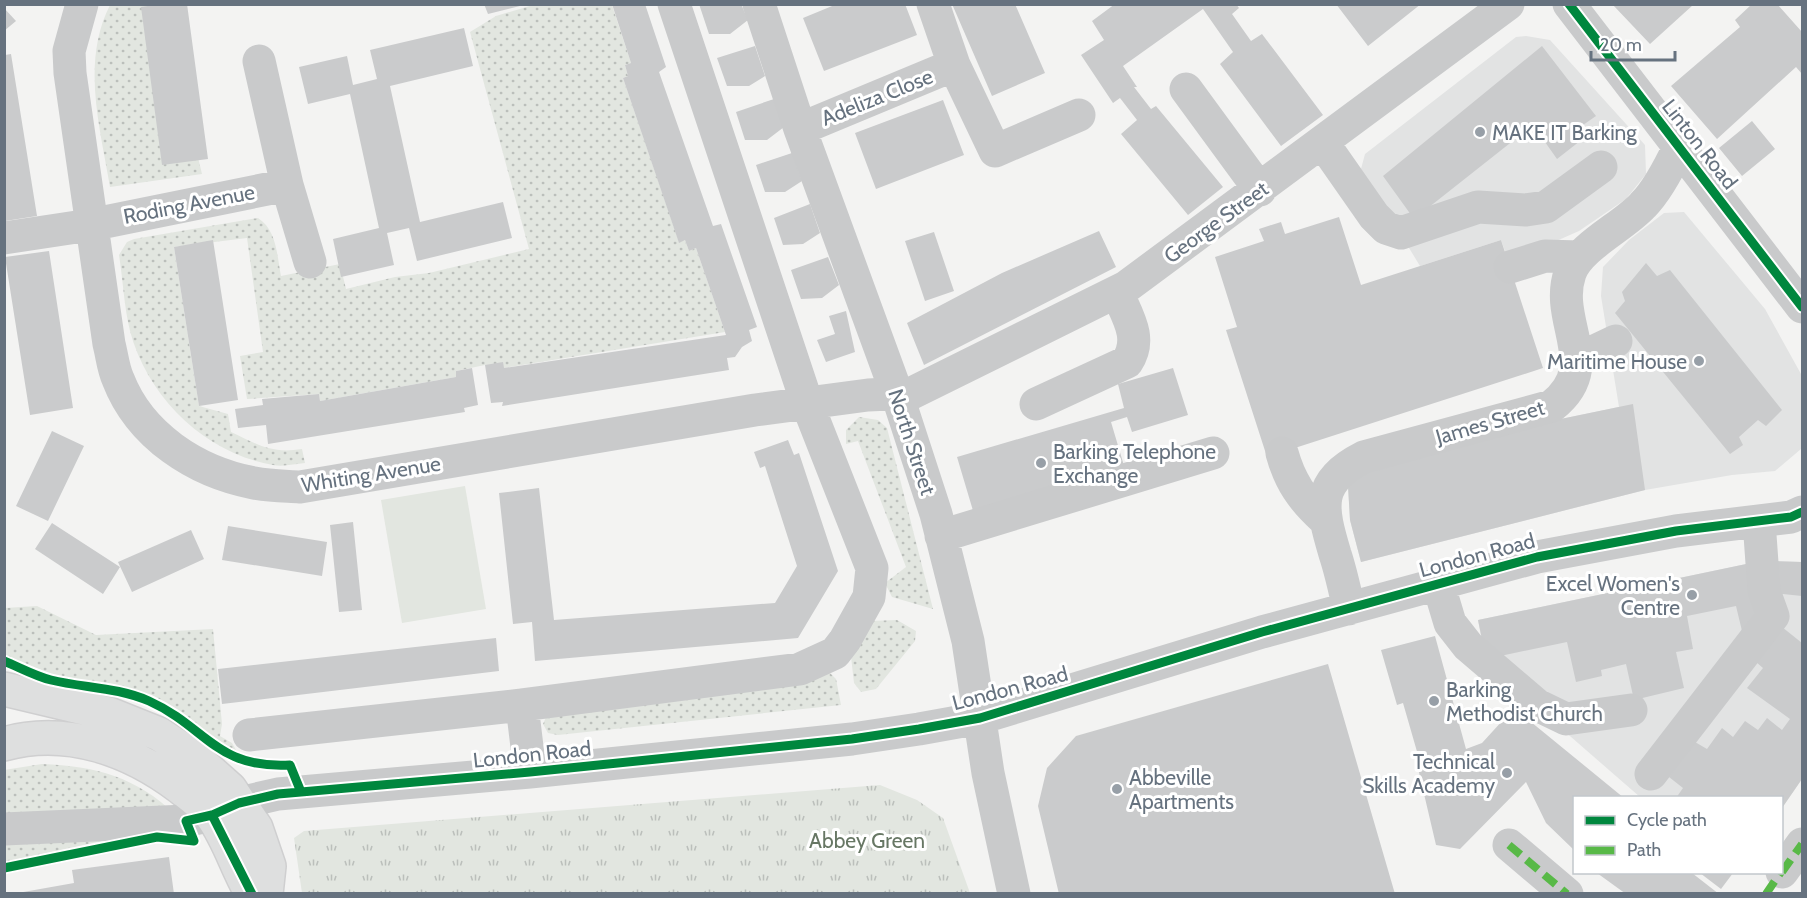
<svg xmlns="http://www.w3.org/2000/svg" width="1807" height="898" font-family="Cabin,sans-serif">
	<style>
		.built { fill: #e2e3e3 }
		.grass { fill: url(#grass-dots) }
		.park { fill: url(#park-tufts) }
		.garden { fill: #e2e6e0 }
		.building { fill: #cacbcc }
		.lines { fill: none; stroke-linecap: round; stroke-linejoin: round }
		.major-casing { stroke: #cfcfd0; stroke-width: 36 }
		.minor { stroke: #c9cacb; stroke-width: 33 }
		.major { stroke: #dedfdf; stroke-width: 33 }
		.quiet { stroke: #58b947; stroke-width: 8; stroke-dasharray: 15 8; stroke-linecap: butt }
		.cycleway-casing { stroke: #fff; stroke-width: 13 }
		.cycleway { stroke: #00873e; stroke-width: 9 }
		.poi-dot { fill: #979fa7; stroke: #fff; stroke-width: 2 }
		.labels { text-anchor: middle; dominant-baseline: central; stroke-width: 6; stroke-linejoin: round; paint-order: stroke }
		.street-label { font-size: 21px; fill: #66727f; stroke: #fff }
		.poi-label { font-size: 21px; fill: #66727f; stroke: #fff; text-anchor: start }
		.park-label { font-size: 21px; fill: #677764; stroke: #fff }
	</style>
	<defs>
		<pattern id="grass-dots" width="8" height="8" patternUnits="userSpaceOnUse" patternTransform="scale(1.5)"><rect width="8" height="8" fill="#e2e6e0"/><path d="M2 2h.1M6 6h.1" fill="none" stroke="#bbbfbb" stroke-width="1.8" stroke-linecap="round"/></pattern>
		<pattern id="park-tufts" width="24" height="20" patternUnits="userSpaceOnUse" patternTransform="scale(1.5)"><rect width="24" height="20" fill="#e2e6e0"/><path d="M3 7l-1-3M5 7V3M7 7l1-3M15 17l-1-3M17 17v-4M19 17l1-3" fill="none" stroke="#bbbfbb"/></pattern>
	</defs>
	<rect width="100%" height="100%" fill="#f3f3f2"/>
	<!-- built -->
	<path class="built" d="M1526,36L1550,40L1645,145L1646,174L1626,199L1579,231L1509,262L1501,240L1420,266L1361,169L1365,154L1516,37Z
		M1684,212L1765,309L1801,374V449L1775,471L1732,475L1645,490L1361,562L1350,520L1348,486L1551,421L1619,407L1601,296L1603,267L1629,240L1664,213Z
		M1772,561L1802,562V779L1782,808V798L1640,797L1486,663L1478,620L1751,563Z"/>
	<!-- grass -->
	<path class="grass" d="M110,5H161L202,174L110,187C100,127 81,62 110,5Z
		M533,5H612L631,63L625,65L628,76L623,78L679,242L685,240L689,251L696,248L725,332L504,368L485,365L456,371V377L320,401L319,394L247,399L240,356L263,352L247,238L174,247L199,406L228,414L231,432C259,445 271,454 302,449L305,463C295,464 283,467 273,465C205,453 148,398 130,331C124,307 123,280 119,255L127,242L134,239L258,218C277,230 277,256 281,276L340,264L346,289L395,277L429,273L529,249L470,32L496,16Z
		M859,417L878,420L887,428L933,609L892,597L885,583L906,567L858,441L846,444V430Z
		M37,606L96,635L213,629L222,724L220,736L232,743L239,755L226,749L176,711L129,690L50,676L5,657V608Z
		M897,620L916,631L915,641L876,689L861,692L854,683L850,648L869,621Z
		M829,672L836,679L841,705L558,735L548,733L543,724L547,715Z
		M42,764C96,766 136,777 176,815L5,822L4,770Z
		M134,834L5,862V842Z"/>
	<!-- park -->
	<path class="park" d="M880,785L917,800L943,818L970,893H302L294,838L304,831Z"/>
	<!-- garden -->
	<path class="garden" d="M465,486L486,609L402,623L381,500Z"/>
	<!-- building -->
	<path class="building" d="M161,4H187L208,159L162,165L141,7Z
		M484,4H524V5L488,14Z
		M612,4H645L666,67L659,72L713,226L721,224L757,327L749,330L752,341L742,347L735,357L727,358L729,370L502,406L503,402L491,403L485,365L503,362L504,368L726,335L696,248L689,251L685,240L679,243L623,78L628,76L625,65L631,63Z
		M699,4H741L748,20L730,34H709Z
		M837,4H905L917,35L824,71L803,18Z
		M952,4H1015L1045,73L992,96Z
		M1115,4H1236L1239,8L1232,14L1251,41L1262,34L1323,115L1281,146L1220,64L1233,52L1203,9L1123,66L1137,87H1134L1151,109L1156,106L1223,187L1188,215L1121,134L1137,120L1120,98L1113,103L1081,55L1104,40L1092,21Z
		M1336,4H1421L1368,46Z
		M1752,4H1777L1802,32V74L1796,67L1717,139L1671,86L1740,27L1735,20Z
		M1613,5H1693L1650,44Z
		M4,8L16,21L4,31Z
		M464,28L473,66L390,86L420,222L503,202L512,238L417,261L409,228L387,233L394,265L341,277L333,239L379,228L350,94L308,104L299,67L347,56L353,85L377,79L370,50Z
		M755,46L765,76L749,86H727L717,58Z
		M1542,46L1596,116L1573,132L1580,141L1557,159L1533,125L1414,219L1383,176Z
		M11,54L37,216L5,221V55Z
		M774,99L784,127L767,140H745L736,112Z
		M943,100L964,155L876,189L855,133Z
		M1752,121L1775,149L1742,176L1719,148Z
		M792,153L802,181L785,192H765L756,165Z
		M810,204L820,233L803,244L783,245L774,218Z
		M1339,217L1361,285L1501,240L1543,368L1267,457L1226,330L1237,327L1215,257L1264,241L1259,229L1281,222L1285,234Z
		M1099,231L1116,267L924,365L907,323L1002,273Z
		M934,232L954,291L925,301L905,241Z
		M213,240L238,400L199,406L174,247Z
		M49,251L73,408L30,415L5,257Z
		M828,257L839,285L822,298L801,299L791,270Z
		M1646,263L1657,276L1670,270L1782,410L1766,426L1758,420L1739,437L1743,445L1730,454L1615,313L1625,301L1622,292Z
		M846,311L855,352L826,362L817,340L835,334L829,316Z
		M472,368L478,405L464,408L465,412L268,444L266,425L238,428L235,409L263,405L262,399L319,394L320,401L456,377V371Z
		M1173,368L1188,415L1132,432L1127,417L1111,422L1125,469L974,514L957,457L1124,408L1118,384Z
		M1633,404L1645,490L1361,562L1350,520L1348,486L1364,472L1551,421Z
		M52,431L84,446L48,521L16,506Z
		M788,440L794,455L799,453L838,571L798,638L535,661L532,622L513,624L499,493L539,488L554,620L775,603L797,566L765,466L760,468L754,452Z
		M353,522L362,610L339,612L330,525Z
		M52,523L120,567L103,594L35,549Z
		M228,526L327,542L322,576L222,560Z
		M191,530L204,559L132,592L118,562Z
		M1772,561L1802,562V596L1773,593Z
		M1751,563L1764,615L1742,631L1736,606L1687,616L1693,649L1676,652L1684,688L1634,700L1626,664L1601,670L1602,676L1576,682L1567,642L1486,659L1478,620Z
		M1782,627L1802,643V779L1782,808V798H1676L1683,788L1669,777L1695,742L1707,749L1722,728L1733,737L1745,721L1758,730L1767,718L1782,730L1790,719L1747,688L1763,668L1756,662Z
		M1435,636L1466,749L1482,743L1514,708L1624,798H1574V850L1546,823L1526,782L1460,849L1436,845L1417,764L1420,762L1403,703L1397,705L1381,650Z
		M496,638L499,671L222,704L218,669Z
		M1328,664L1395,894H1059L1038,806L1047,768L1076,736Z
		M169,857L174,894H12L74,883L72,870Z
		M1597,873H1692L1719,894H1626Z
		M1700,873H1733L1721,889Z"/>
	<g class="lines">
		<!-- major casing -->
		<g class="major-casing">
			<path id="major" d="M4,689L109,714L159,734L193,756L230,789L256,828L269,866L266,894
				M4,744C67,726 131,750 181,788C191,796 204,805 212,816C229,839 237,869 252,894"/>
		</g>
		<!-- minor -->
		<path class="minor" d="M82,4L69,51L70,73L109,344C112,355 113,368 118,379C140,436 196,472 254,483C269,486 285,486 300,487L755,410L868,395L912,393L1126,287L1508,4
			M759,4L800,129L897,394L936,514L968,641L988,773L1014,894
			M933,4L954,65L995,151L1079,115
			M1569,4L1802,307
			M259,61L287,185L310,262
			M1186,89L1260,190
			M800,129L954,65
			M1323,143L1374,216L1386,228L1401,233L1478,207L1526,210L1546,207L1601,167
			M4,238L90,225L287,185
			M1510,267L1545,256L1579,257
			M1576,360L1616,341
			M1036,404L1127,362C1143,338 1127,316 1117,292
			M1282,453C1290,482 1302,499 1324,519
			M941,536L1213,453
			M1438,583L1450,623L1468,646L1537,705L1566,719L1631,710
			M1349,609C1345,591 1341,572 1335,554C1321,507 1315,482 1364,457L1552,406C1604,365 1553,322 1570,273C1580,246 1623,227 1643,205C1658,190 1670,166 1679,147
			M522,705L530,772
			M249,735L522,705L800,669L835,653L845,640L869,597L872,568L807,403L674,4
			M1651,774L1773,616L1764,591L1759,521
			M4,829L186,821L212,815L239,803L278,794L530,772L852,739L919,729L980,718L1262,632L1537,557L1676,531L1791,517L1802,512
			M1509,845L1567,894
			M1782,872L1802,844"/>
		<!-- major -->
		<use href="#major" class="major"/>
		<!-- quiet -->
		<path class="quiet" d="M1509,845L1567,894
			M1782,872L1802,844
			M1766,894L1781,872"/>
		<!-- cycleway casing -->
		<g class="cycleway-casing">
			<path id="cycleway" d="M1569,4L1802,307
				M4,661C19,667 35,676 51,680C84,688 117,687 149,701C207,727 215,769 290,765L301,792
				M212,815L252,894
				M4,868L157,837L194,841L186,821L212,815L239,803L278,794L530,772L852,739L919,729L980,718L1262,632L1537,557L1676,531L1791,517L1802,512"/>
		</g>
		<!-- cycleway -->
		<use href="#cycleway" class="cycleway"/>
	</g>
	<!-- markers -->
	<g class="poi-dot">
		<circle cx="1480" cy="132" r="6"/>
		<circle cx="1699" cy="361" r="6"/>
		<circle cx="1041" cy="463" r="6"/>
		<circle cx="1692" cy="595" r="6"/>
		<circle cx="1434" cy="701" r="6"/>
		<circle cx="1507" cy="773" r="6"/>
		<circle cx="1117" cy="789" r="6"/>
	</g>
	<g class="labels">
		<!-- street labels -->
		<g class="street-label">
			<text transform="translate(877 97) rotate(-22)">Adeliza Close</text>
			<text transform="translate(1700 144) rotate(52)">Linton Road</text>
			<text transform="translate(189 204) rotate(-11)">Roding Avenue</text>
			<text transform="translate(1216 222) rotate(-36)">George Street</text>
			<text transform="translate(1490 422) rotate(-16)">James Street</text>
			<text transform="translate(912 442) rotate(72)">North Street</text>
			<text transform="translate(371 474) rotate(-9)">Whiting Avenue</text>
			<text transform="translate(1477 555) rotate(-15)">London Road</text>
			<text transform="translate(1010 688) rotate(-15)">London Road</text>
			<text transform="translate(532 754) rotate(-6)">London Road</text>
		</g>
		<!-- poi labels -->
		<g class="poi-label">
			<text x="1492" y="132">MAKE IT Barking</text>
			<text x="1687" y="361" text-anchor="end">Maritime House</text>
			<text x="1053" y="451">Barking Telephone<tspan x="1053" dy="24">Exchange</tspan></text>
			<text x="1680" y="583" text-anchor="end">Excel Women's<tspan x="1680" dy="24">Centre</tspan></text>
			<text x="1446" y="689">Barking<tspan x="1446" dy="24">Methodist Church</tspan></text>
			<text x="1495" y="761" text-anchor="end">Technical<tspan x="1495" dy="24">Skills Academy</tspan></text>
			<text x="1129" y="777">Abbeville<tspan x="1129" dy="24">Apartments</tspan></text>
		</g>
		<!-- park labels -->
		<g class="park-label">
			<text x="867" y="840">Abbey Green</text>
		</g>
	</g>
	<!-- border -->
	<rect width="1807" height="898" fill="none" stroke="#66727f" stroke-width="12"/>
	<!-- legend -->
	<rect x="1573" y="796" width="210" height="78" fill="#ffffff" stroke="#c2c7cc" stroke-width="1.5"/>
	<rect x="1585" y="816" width="30" height="9" fill="#00873e" stroke="#c2c7cc" stroke-width="1.5"/>
	<text x="1627" y="826" font-size="18" fill="#66727f">Cycle path</text>
	<rect x="1585" y="846" width="30" height="9" fill="#58b947" stroke="#c2c7cc" stroke-width="1.5"/>
	<text x="1627" y="856" font-size="18" fill="#66727f">Path</text>
	<!-- scale -->
	<path d="M1591 51v9h84v-9" fill="none" stroke="#66727f" stroke-width="3"/>
	<text x="1600" y="51" font-size="18" fill="#66727f" stroke="#ffffff" stroke-width="4.5" paint-order="stroke">20 m</text>
</svg>
